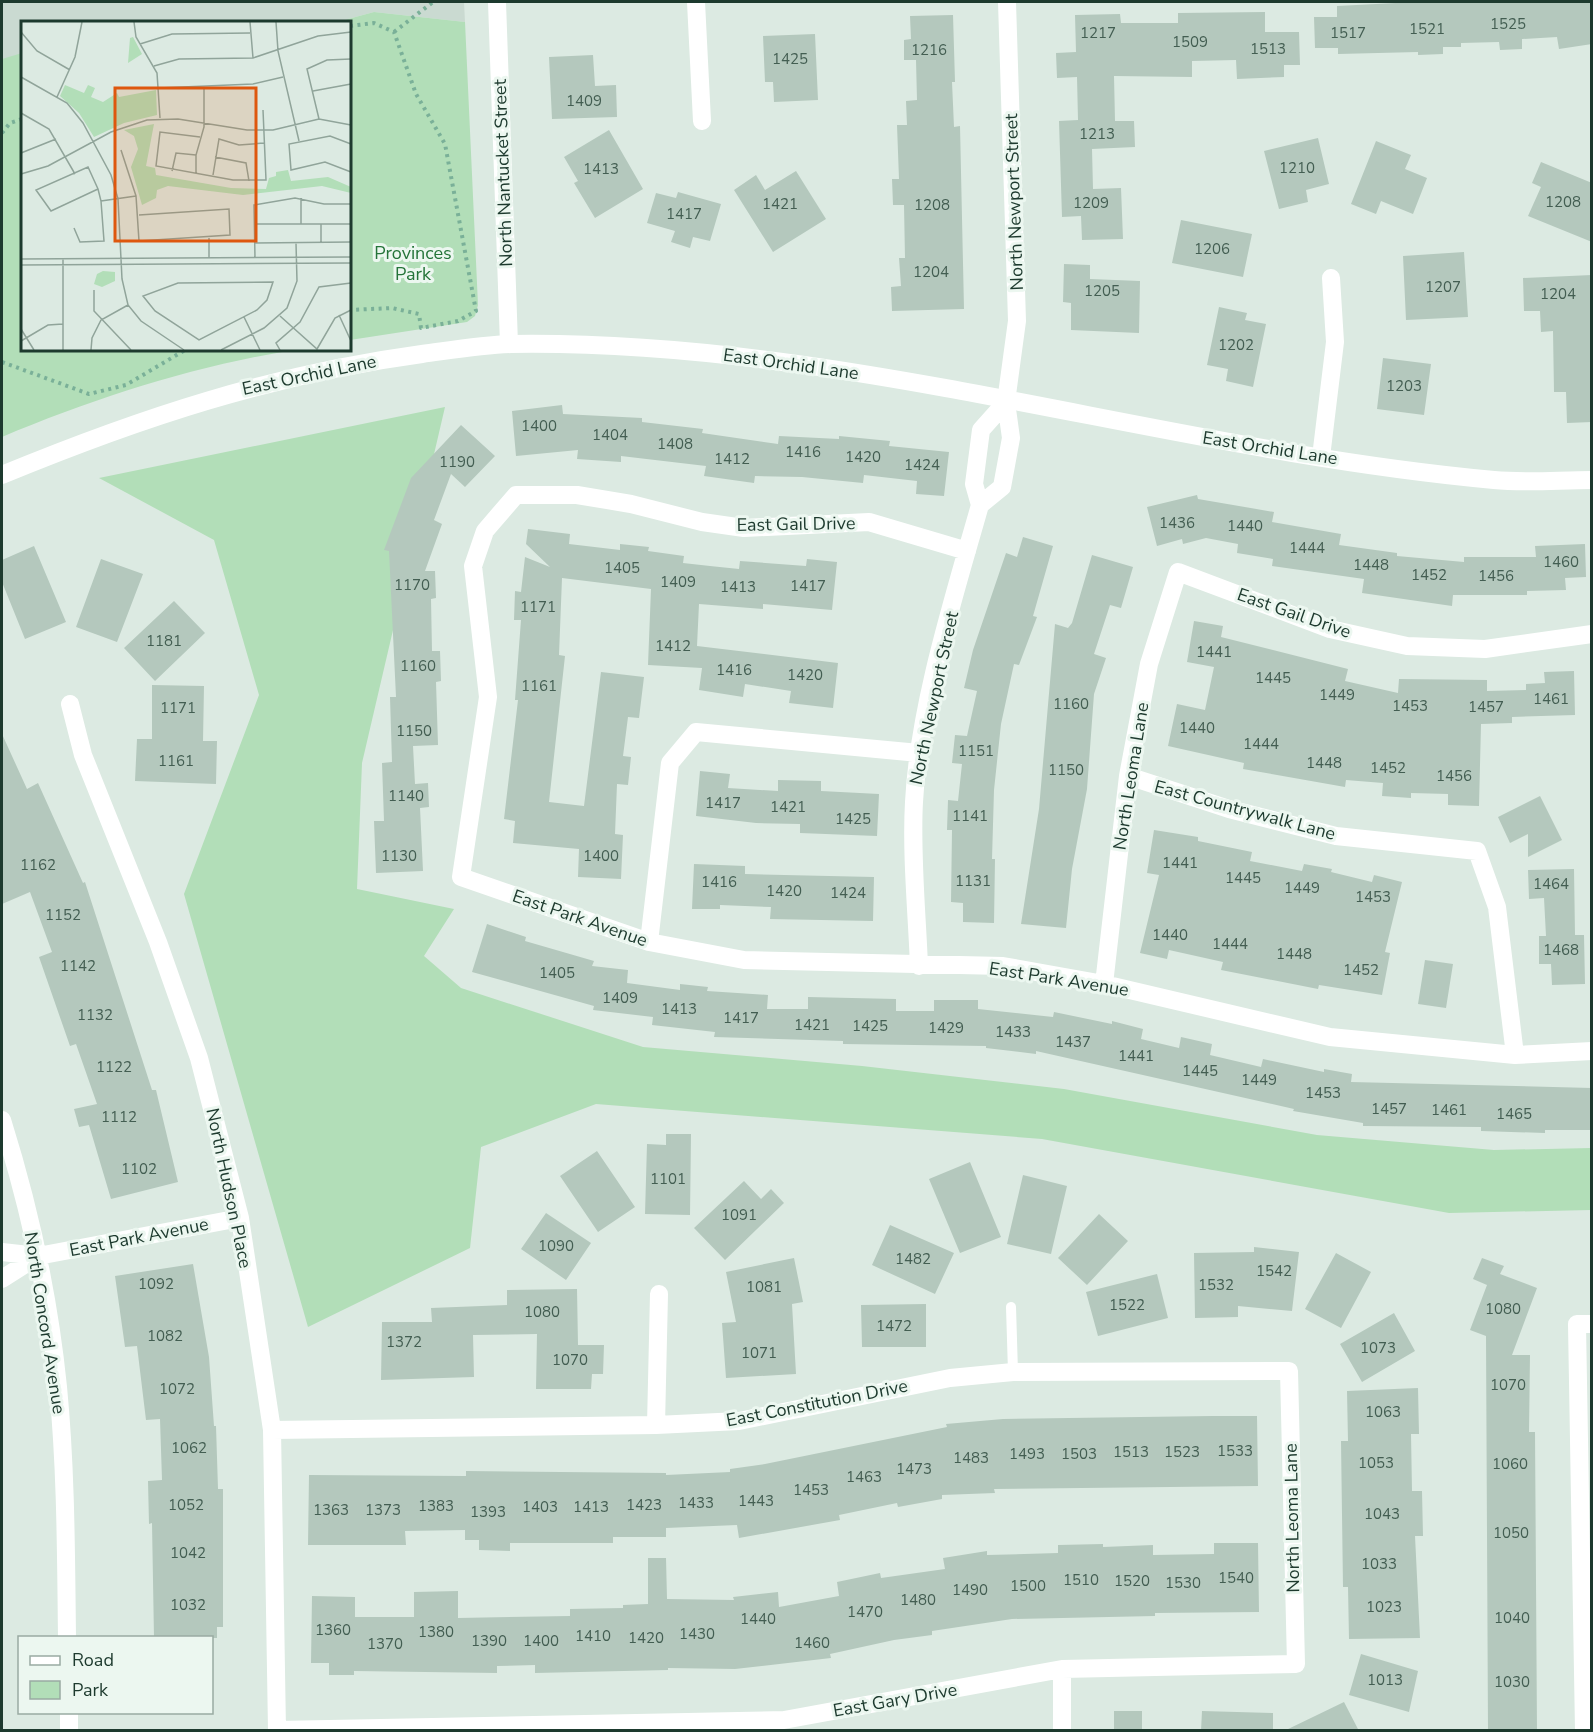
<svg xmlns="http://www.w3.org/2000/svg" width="1593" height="1732" font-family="'Nunito Sans',sans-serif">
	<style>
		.built { fill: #cadad1 }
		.green { fill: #b2deb8 }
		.building { fill: #b4c8bd }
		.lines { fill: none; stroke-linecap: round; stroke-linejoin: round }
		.path { stroke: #7ab098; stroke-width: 4; stroke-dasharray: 3 4.5; stroke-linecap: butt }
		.service { stroke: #fff; stroke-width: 10 }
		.minor { stroke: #fff; stroke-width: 18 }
		.tertiary { stroke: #fff; stroke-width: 18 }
		.labels { text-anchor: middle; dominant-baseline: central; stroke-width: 6; stroke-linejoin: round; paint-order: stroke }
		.number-label { font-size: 15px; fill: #435e52 }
		.street-label { font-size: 18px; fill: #1d3a2e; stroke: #ecf7f0 }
		.park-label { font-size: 18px; fill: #247439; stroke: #ecf7f0 }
		.inset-road { fill: none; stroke: #90a49a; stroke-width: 1.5 }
		.view { fill: #de570e; fill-opacity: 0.15; stroke: #de570e; stroke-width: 3 }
		.inset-edge { fill: none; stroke: #1d3a2e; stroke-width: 3 }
	</style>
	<rect width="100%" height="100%" fill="#dceae2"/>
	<!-- built -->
	<path class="built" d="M2,2H464L465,22L374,12L337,22H22V112L2,118Z"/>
	<!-- green -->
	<path class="green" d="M374,12L465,22L478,305L475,316L467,322L350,340V22H337Z
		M22,53V350H294C194,366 95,398 2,437V59Z
		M445,407L362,763L357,889L454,909L424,956L461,988L643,1047L862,1066L1064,1089L1317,1135L1494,1150L1591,1148V1210L1449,1213L1042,1139L596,1104L481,1147L470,1248L308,1327L184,894L259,695L214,540L99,478Z"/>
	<!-- building -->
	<path class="building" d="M1415,2H1592V44L1559,49L1557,37L1522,39V49L1500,50L1499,42L1461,43V47H1443V54L1418,55V52L1338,54V48H1315L1314,17H1337V6Z
		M1265,12V32H1299L1300,65H1284V77L1237,79L1236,60L1192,61V77L1114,76L1115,121H1134L1135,147L1092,149L1093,189L1121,188L1123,239L1082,240L1081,216L1062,217L1059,121L1078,120L1077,77L1057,78L1056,53L1076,52L1075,15L1120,14L1121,23H1178V13Z
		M953,15L955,82H952L954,127L960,126L964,309L892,311L891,287L901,286L899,258H905L904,205H893L892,179H899L897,125H907L906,101L917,100L916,60H904V40L911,39L910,16Z
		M815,34L818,100L774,102L773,82H765L763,36Z
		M593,55L595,86L616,85L617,117L552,119L549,57Z
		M609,130L643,189L595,218L574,183L578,181L564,157Z
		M1318,138L1329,184L1306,190L1308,202L1279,209L1264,151Z
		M1376,141L1411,155L1405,169L1427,178L1413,214L1381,201L1376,214L1351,204Z
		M1541,162L1592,183V242L1528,216L1541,187L1532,183Z
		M796,171L826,219L773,252L734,190L756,175L765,190Z
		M678,192L721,204L710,241L693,237L690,248L671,242L675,231L647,223L656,193L676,198Z
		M1181,220L1252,234L1243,277L1172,263Z
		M1464,252L1468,317L1406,320L1403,256Z
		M1064,264L1090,265V279L1140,281L1139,333L1071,330V303L1063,302Z
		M1592,275V422L1567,423L1566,392H1554L1553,331L1541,332L1540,311H1524L1523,278Z
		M1219,307L1247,313L1245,320L1266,324L1253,387L1226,381L1228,369L1207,365Z
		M1383,358L1431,364L1424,415L1377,409Z
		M562,405L563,414L642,418V422L703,429L702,433L778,444L779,436L839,439V436L890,441L889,446L949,452L944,496L916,494L917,481L864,475L863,483L802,477L755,476L754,483L704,476L706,466L621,456V462L577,459L578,450L516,456L512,411Z
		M461,425L495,456L465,487L451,474L434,520L442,524L425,571H435L436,598L431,599L432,651H440L441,681L436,682L438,745L413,746L415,784L428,783L429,807L420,808L423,871L376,873L374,821H384L382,763L392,762L390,697H396L389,551L384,550L411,478Z
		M1197,495L1198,499L1274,512L1272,522L1341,534L1339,545L1397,553V556L1464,562V557H1536L1535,546L1585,544L1586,577L1565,578L1566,590L1527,591V595H1453L1452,606L1362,593L1364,579L1272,566L1273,559L1237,553L1238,544L1206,538L1183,544L1182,539L1157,546L1147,507Z
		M528,529L570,534L569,544L620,550V544L649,547L648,551L684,556L683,563L710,566L739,569L740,561L806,566L807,559L837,562L832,610L763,604V609L699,604L697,646L838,663L833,708L789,703L791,691L745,684L743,697L699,690L702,668L648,665L651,589L562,578L559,655L565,656L549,802L584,806L601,672L644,677L639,718L628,717L623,756L631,757L628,785L617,784L615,834L623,835L621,879L578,877L579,849L513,843L515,821L504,819L518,700H515L521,620H514L515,591L521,592L525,557L550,567L526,544Z
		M1023,537L1053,546L1033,616L1037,617L1019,665L1014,664L1001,724L994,790L992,859H995L994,923L963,922V903L951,902L952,830H947L948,800L958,801L962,764L952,763L955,735L967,736L977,691L964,688L973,650L1006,553L1017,557Z
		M34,546L66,622L25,639L2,582V560Z
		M1092,555L1133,567L1121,608L1110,605L1094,654L1106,658L1094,694L1087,789L1072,869L1066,928L1021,924L1039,809L1055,624L1068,628L1072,623Z
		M101,559L143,574L117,642L76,627Z
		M174,601L205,633L155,681L124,648Z
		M1194,621L1223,626L1221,637L1348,669L1345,681L1398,693L1399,679L1487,680V691L1526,690V684L1545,683L1544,672L1574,671L1575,715L1512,717V723L1481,724L1479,806L1448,805V794L1411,793V798L1382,796L1383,783L1346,780L1345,787L1243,769L1244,763L1168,746L1177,704L1205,710L1214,667L1187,662Z
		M152,685L204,686L203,741H217L216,784L135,781L137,739H152Z
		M2,734L27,789L38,783L83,883L85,882L152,1090H156L178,1182L111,1199L89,1125L79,1127L74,1109L97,1104L76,1044L70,1046L39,957L52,952L30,892L2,904Z
		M700,771L730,774L728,788L778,791V780L821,781V791L879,794L877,836L800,833V824L756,823L696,816Z
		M1540,796L1562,840L1528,857V834L1510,843L1498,817Z
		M1154,830L1198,837V841L1252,852L1250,861L1302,871L1304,864L1332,869L1331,872L1372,882L1374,875L1402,882L1385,952L1390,953L1382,995L1319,985L1318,989L1221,970L1223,962L1169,950L1167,959L1140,953L1159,875L1147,873Z
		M694,864L745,866V874L874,877L873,921L770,919L771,907L720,905V909H692Z
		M1574,869L1575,935H1584L1585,984L1552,985L1551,964H1539V936H1546L1544,898L1529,899L1528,870Z
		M487,924L526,937L525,941L594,961L592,966L628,970L627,983L680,990V984L708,987L707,991L768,995L767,1009H808V997L896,999V1011H934V1000H978V1009L1053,1017L1054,1012L1112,1024V1021L1143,1029L1141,1039L1179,1048L1181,1037L1212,1044L1210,1055L1261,1067L1263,1059L1324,1072V1069L1352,1074L1351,1082L1592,1088V1130H1545V1133L1481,1131V1127L1363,1126V1123L1293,1111L1294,1109L1036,1051V1054L986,1048V1046L843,1044V1041L714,1037L715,1032L652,1025L653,1017L593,1010L594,1006L472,972Z
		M1425,960L1453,964L1446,1008L1418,1004Z
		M666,1134H691L690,1215L645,1214L647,1144L666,1145Z
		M597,1151L635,1207L598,1232L560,1176Z
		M970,1162L1001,1237L960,1253L929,1179Z
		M1023,1175L1067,1186L1051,1254L1007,1244Z
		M744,1181L761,1199L771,1189L784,1203L725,1260L694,1228Z
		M546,1213L591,1243L566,1280L521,1249Z
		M1099,1214L1128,1241L1087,1285L1058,1258Z
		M890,1225L954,1253L935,1294L872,1265Z
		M1254,1247L1299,1252L1292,1311L1238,1306V1317L1195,1318L1194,1253L1254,1252Z
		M1336,1253L1371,1272L1341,1328L1305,1309Z
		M794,1258L803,1302L792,1304L796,1374L726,1378L722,1323L736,1322L726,1272Z
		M1482,1258L1504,1266L1500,1274L1537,1288L1512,1355H1530L1529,1432H1535L1537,1731H1488L1486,1336L1470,1330L1487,1285L1473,1279Z
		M193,1264L209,1357L214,1426H216L218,1489H223V1627H217V1638H154L152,1523L149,1524L148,1481L162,1480L160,1419L146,1420L137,1346L125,1347L115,1276Z
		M1157,1274L1168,1318L1098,1336L1086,1292Z
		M577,1289L578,1345H604L603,1374H592L591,1389H536L537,1334L473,1335L474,1377L381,1380L382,1322H432L431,1308L507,1305V1290Z
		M926,1304V1347H862L861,1305Z
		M1394,1313L1415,1351L1362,1382L1340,1344Z
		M1418,1388L1419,1434H1411L1412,1491H1422L1423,1536H1415L1420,1638L1349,1639L1348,1587H1343L1341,1441H1348L1347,1391Z
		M1212,1416H1257L1258,1486L994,1489L995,1493L942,1495V1499L898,1507L897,1503L839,1515L840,1520L739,1538L737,1525L666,1528V1537H613V1543H510V1551L479,1550V1540H465V1530L405,1531L406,1545H308L309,1475L466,1476V1471L666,1473V1475L730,1472V1469L765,1464L947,1427L946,1424L1003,1419Z
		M1214,1543H1258L1259,1612L1155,1613V1616L1012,1619L932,1631V1635L894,1640L830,1654L831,1658L735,1669L668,1668V1670L535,1673V1665L497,1666V1673L354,1671V1675H329V1663H311L312,1596L355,1597V1617H414V1592L458,1591V1618L570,1616V1609L623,1608V1605L648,1604V1558H666L667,1599L734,1600L733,1597L778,1592L779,1607L839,1596L837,1582L880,1573L881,1578L945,1569L943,1558L987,1551V1555L1058,1553V1545L1103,1544V1547L1153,1545V1555L1214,1554Z
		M1361,1654L1418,1671L1409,1712L1349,1695Z
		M1344,1702L1359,1731H1284Z
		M1114,1711H1142V1731H1114Z
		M1202,1711L1273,1713V1731H1201Z"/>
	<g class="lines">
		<!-- path -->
		<path class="path" d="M350,26L374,23L394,32L416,94L445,144L476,311L458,321L421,328L419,314L392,308L350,310
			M394,32L433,2
			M2,133L10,123L22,119
			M2,362L89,394L126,385L185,350"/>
		<!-- service -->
		<path class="service" d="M1011,1307L1013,1372"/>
		<!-- minor -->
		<path class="minor" d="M497,2L509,344
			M696,2L702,121
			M1321,457L1335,342L1331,278
			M980,505L1002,487L1011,438L1006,402L1017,321L1007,2
			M967,551L869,522L744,528L702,522L631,504L577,495H516L485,531L473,566L488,697L461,877L649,942L744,960L1003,966L1104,984L1330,1037L1515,1055L1592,1051
			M70,704L83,755L158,942L199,1058L240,1218L272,1430L277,1730L784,1720L1062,1669L1296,1664L1289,1371L1013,1372L950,1378L739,1421L656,1425L272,1430
			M1128,776L1229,809L1336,836L1477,851L1497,907L1515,1055
			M649,942L670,763L696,732L919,753
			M919,966C917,914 911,853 914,802C919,706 954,597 980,505L974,484L981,430L1006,402
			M1104,984L1128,776L1149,664L1178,572L1330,629L1407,646L1485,649L1592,634
			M2,1120C29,1206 49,1297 58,1387C66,1470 66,1554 67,1638
			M2,1252L38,1256L240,1218
			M2,1279L38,1256
			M656,1425L659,1294
			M1062,1669V1730
			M69,1712V1730
			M1584,1730L1577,1324H1592"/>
		<!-- tertiary -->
		<path class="tertiary" d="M2,475C140,418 273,374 422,354C452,350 482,345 511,344C844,339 1164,450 1494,480C1526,483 1559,480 1592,480"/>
	</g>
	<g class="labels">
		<!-- number labels -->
		<g class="number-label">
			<text x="1508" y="24">1525</text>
			<text x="1427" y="29">1521</text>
			<text x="1098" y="33">1217</text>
			<text x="1348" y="33">1517</text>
			<text x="1190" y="42">1509</text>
			<text x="1268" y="49">1513</text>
			<text x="929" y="50">1216</text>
			<text x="790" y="59">1425</text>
			<text x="584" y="101">1409</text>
			<text x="1097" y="134">1213</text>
			<text x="1297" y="168">1210</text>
			<text x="601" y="169">1413</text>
			<text x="1563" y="202">1208</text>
			<text x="1091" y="203">1209</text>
			<text x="780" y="204">1421</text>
			<text x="932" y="205">1208</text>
			<text x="684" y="214">1417</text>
			<text x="1212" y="249">1206</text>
			<text x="931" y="272">1204</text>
			<text x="1443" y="287">1207</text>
			<text x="1102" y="291">1205</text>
			<text x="1558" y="294">1204</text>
			<text x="1236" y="345">1202</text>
			<text x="1404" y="386">1203</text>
			<text x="539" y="426">1400</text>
			<text x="610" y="435">1404</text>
			<text x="675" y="444">1408</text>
			<text x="803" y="452">1416</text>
			<text x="863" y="457">1420</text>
			<text x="732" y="459">1412</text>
			<text x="457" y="462">1190</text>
			<text x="922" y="465">1424</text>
			<text x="1177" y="523">1436</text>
			<text x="1245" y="526">1440</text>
			<text x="1307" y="548">1444</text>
			<text x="1561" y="562">1460</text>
			<text x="1371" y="565">1448</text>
			<text x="622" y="568">1405</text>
			<text x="1429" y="575">1452</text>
			<text x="1496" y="576">1456</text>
			<text x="678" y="582">1409</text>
			<text x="412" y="585">1170</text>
			<text x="808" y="586">1417</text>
			<text x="738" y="587">1413</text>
			<text x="538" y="607">1171</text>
			<text x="164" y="641">1181</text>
			<text x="673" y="646">1412</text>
			<text x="1214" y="652">1441</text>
			<text x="418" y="666">1160</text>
			<text x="734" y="670">1416</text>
			<text x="805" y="675">1420</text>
			<text x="1273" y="678">1445</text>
			<text x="539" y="686">1161</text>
			<text x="1337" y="695">1449</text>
			<text x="1551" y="699">1461</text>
			<text x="1071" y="704">1160</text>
			<text x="1410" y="706">1453</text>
			<text x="1486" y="707">1457</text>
			<text x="178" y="708">1171</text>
			<text x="1197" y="728">1440</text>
			<text x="414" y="731">1150</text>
			<text x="1261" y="744">1444</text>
			<text x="976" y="751">1151</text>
			<text x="176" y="761">1161</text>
			<text x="1324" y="763">1448</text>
			<text x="1388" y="768">1452</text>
			<text x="1066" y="770">1150</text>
			<text x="1454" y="776">1456</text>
			<text x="406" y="796">1140</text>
			<text x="723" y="803">1417</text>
			<text x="788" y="807">1421</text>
			<text x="970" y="816">1141</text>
			<text x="853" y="819">1425</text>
			<text x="399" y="856">1130</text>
			<text x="601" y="856">1400</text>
			<text x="1180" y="863">1441</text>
			<text x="38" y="865">1162</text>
			<text x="1243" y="878">1445</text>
			<text x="973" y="881">1131</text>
			<text x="719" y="882">1416</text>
			<text x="1551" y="884">1464</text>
			<text x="1302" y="888">1449</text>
			<text x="784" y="891">1420</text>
			<text x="848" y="893">1424</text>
			<text x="1373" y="897">1453</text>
			<text x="63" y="915">1152</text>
			<text x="1170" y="935">1440</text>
			<text x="1230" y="944">1444</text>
			<text x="1561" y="950">1468</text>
			<text x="1294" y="954">1448</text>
			<text x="78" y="966">1142</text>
			<text x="1361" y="970">1452</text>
			<text x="557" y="973">1405</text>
			<text x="620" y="998">1409</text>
			<text x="679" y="1009">1413</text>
			<text x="95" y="1015">1132</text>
			<text x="741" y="1018">1417</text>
			<text x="812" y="1025">1421</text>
			<text x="870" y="1026">1425</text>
			<text x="946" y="1028">1429</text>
			<text x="1013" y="1032">1433</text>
			<text x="1073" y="1042">1437</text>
			<text x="1136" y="1056">1441</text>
			<text x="114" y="1067">1122</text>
			<text x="1200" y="1071">1445</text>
			<text x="1259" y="1080">1449</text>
			<text x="1323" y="1093">1453</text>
			<text x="1389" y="1109">1457</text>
			<text x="1449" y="1110">1461</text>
			<text x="1514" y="1114">1465</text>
			<text x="119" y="1117">1112</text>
			<text x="139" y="1169">1102</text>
			<text x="668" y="1179">1101</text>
			<text x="739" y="1215">1091</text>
			<text x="556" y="1246">1090</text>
			<text x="913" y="1259">1482</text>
			<text x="1274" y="1271">1542</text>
			<text x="156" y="1284">1092</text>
			<text x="1216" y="1285">1532</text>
			<text x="764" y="1287">1081</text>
			<text x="1127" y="1305">1522</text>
			<text x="1503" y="1309">1080</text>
			<text x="542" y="1312">1080</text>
			<text x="894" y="1326">1472</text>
			<text x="165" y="1336">1082</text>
			<text x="404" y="1342">1372</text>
			<text x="1378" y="1348">1073</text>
			<text x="759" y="1353">1071</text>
			<text x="570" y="1360">1070</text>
			<text x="1508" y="1385">1070</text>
			<text x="177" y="1389">1072</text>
			<text x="1383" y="1412">1063</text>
			<text x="189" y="1448">1062</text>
			<text x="1235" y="1451">1533</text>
			<text x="1131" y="1452">1513</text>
			<text x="1182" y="1452">1523</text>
			<text x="1027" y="1454">1493</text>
			<text x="1079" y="1454">1503</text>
			<text x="971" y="1458">1483</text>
			<text x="1376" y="1463">1053</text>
			<text x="1510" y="1464">1060</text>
			<text x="914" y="1469">1473</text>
			<text x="864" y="1477">1463</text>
			<text x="811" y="1490">1453</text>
			<text x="756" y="1501">1443</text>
			<text x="696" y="1503">1433</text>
			<text x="186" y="1505">1052</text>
			<text x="644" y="1505">1423</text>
			<text x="436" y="1506">1383</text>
			<text x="540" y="1507">1403</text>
			<text x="591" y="1507">1413</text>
			<text x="331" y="1510">1363</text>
			<text x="383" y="1510">1373</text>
			<text x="488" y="1512">1393</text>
			<text x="1382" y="1514">1043</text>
			<text x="1511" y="1533">1050</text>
			<text x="188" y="1553">1042</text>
			<text x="1379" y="1564">1033</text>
			<text x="1236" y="1578">1540</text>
			<text x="1081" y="1580">1510</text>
			<text x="1132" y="1581">1520</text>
			<text x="1183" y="1583">1530</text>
			<text x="1028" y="1586">1500</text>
			<text x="970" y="1590">1490</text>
			<text x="918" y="1600">1480</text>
			<text x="188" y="1605">1032</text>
			<text x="1384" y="1607">1023</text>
			<text x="865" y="1612">1470</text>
			<text x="1512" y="1618">1040</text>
			<text x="758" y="1619">1440</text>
			<text x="333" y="1630">1360</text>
			<text x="436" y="1632">1380</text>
			<text x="697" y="1634">1430</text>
			<text x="593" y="1636">1410</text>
			<text x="646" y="1638">1420</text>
			<text x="489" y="1641">1390</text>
			<text x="541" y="1641">1400</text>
			<text x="812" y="1643">1460</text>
			<text x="385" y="1644">1370</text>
			<text x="1385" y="1680">1013</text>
			<text x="1512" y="1682">1030</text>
		</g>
		<!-- street labels -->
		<g class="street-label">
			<text transform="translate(503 173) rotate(-92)">North Nantucket Street</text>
			<text transform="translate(1014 202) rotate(-92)">North Newport Street</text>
			<text transform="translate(791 364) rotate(8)">East Orchid Lane</text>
			<text transform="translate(309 375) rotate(-12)">East Orchid Lane</text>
			<text transform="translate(1270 448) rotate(9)">East Orchid Lane</text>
			<text transform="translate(796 524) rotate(-1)">East Gail Drive</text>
			<text transform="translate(1294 613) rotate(19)">East Gail Drive</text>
			<text transform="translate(934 698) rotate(-78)">North Newport Street</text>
			<text transform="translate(1131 776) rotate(-81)">North Leoma Lane</text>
			<text transform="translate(1245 810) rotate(15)">East Countrywalk Lane</text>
			<text transform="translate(580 918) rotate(19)">East Park Avenue</text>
			<text transform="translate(1059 979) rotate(9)">East Park Avenue</text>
			<text transform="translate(229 1188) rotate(78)">North Hudson Place</text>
			<text transform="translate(139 1237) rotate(-11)">East Park Avenue</text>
			<text transform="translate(45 1323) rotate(81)">North Concord Avenue</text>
			<text transform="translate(817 1403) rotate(-11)">East Constitution Drive</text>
			<text transform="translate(1292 1518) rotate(-91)">North Leoma Lane</text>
			<text transform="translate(895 1700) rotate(-10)">East Gary Drive</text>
		</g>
		<!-- park labels -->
		<g class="park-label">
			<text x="413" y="253">Provinces<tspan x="413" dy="21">Park</tspan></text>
		</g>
	</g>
	<!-- overview -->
	<g transform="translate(21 21)">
		<rect width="330" height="330" fill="#dceae2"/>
		<path d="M112,16L121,33L107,42L109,17ZM44,64L63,72L67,64L74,67L70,76L82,81L96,72L98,76L135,69L136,94L103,102L73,116L58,92L39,75ZM133,103L125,145L134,147L135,154L210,167L245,168L248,157L255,155V151L267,149L270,160L307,156L330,166V172L301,165L222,174L147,165L136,169L135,177L121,184L110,146L117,128L113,115L103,109ZM82,250L94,251V260L81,266L73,263L76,253Z" fill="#b2deb8"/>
		<path class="inset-road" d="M113,1L115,16L136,52L139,97M229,1L232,37M255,1L257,30L278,120M0,11L16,30L49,49M119,23L151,13L229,12M133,45L158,38L232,37L297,15L330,11M0,56L46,82L62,102L90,154L97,178L101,258L107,284L120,300L163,329M138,67L232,63L262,56M292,70L330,63M36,76L54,36L61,1M0,92L28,108L54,153M298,98L286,48L306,39L330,38M179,116L139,111L135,145L212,159H245L242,89M330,123L309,115L268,123L270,149L304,141L330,151M100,129L115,175L118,220L209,214L208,188L118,194M0,132L35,118M194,136L225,142L228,160M151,150L155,132L175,134M175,152V134L183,106V65M0,153L27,145L90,111L126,99L157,98L226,109H252L298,98L330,104M192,154L198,118L218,124L243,122M280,177V203M80,180L115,175M234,203H330M300,203V222M53,207L59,221L83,220L80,180L77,168L67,146L15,169L30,190L77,168M188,215V237M234,222L330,221M234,237L233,184L274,177L303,183H330M0,238L330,236M42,238V329M0,244L330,242M252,261L246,279L236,289L178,319L134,290L122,275L157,262ZM73,269V290L110,329M318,294L330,320M259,295L296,328L314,297L330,289M223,296L239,329M0,308L13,329M0,320L27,304L42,303M70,329L71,317L80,299L107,284M200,329L243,307L266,287L276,260L275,222M259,329L255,322L279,301L298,266L330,262"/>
		<path class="view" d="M94,67H235V220H94Z"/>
		<rect width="330" height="330" class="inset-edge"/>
	</g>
	<!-- border -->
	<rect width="1593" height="1732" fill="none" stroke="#1d3a2e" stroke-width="6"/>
	<!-- legend -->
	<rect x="18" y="1636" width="195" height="78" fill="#ecf7f0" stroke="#99aba2" stroke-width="1.5"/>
	<rect x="30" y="1656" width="30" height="9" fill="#ffffff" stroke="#99aba2" stroke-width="1.5"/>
	<text x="72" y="1666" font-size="18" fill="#1d3a2e">Road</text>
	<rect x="30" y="1681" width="30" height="18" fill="#b2deb8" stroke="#99aba2" stroke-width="1.5"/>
	<text x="72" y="1696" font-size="18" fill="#1d3a2e">Park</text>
</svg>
